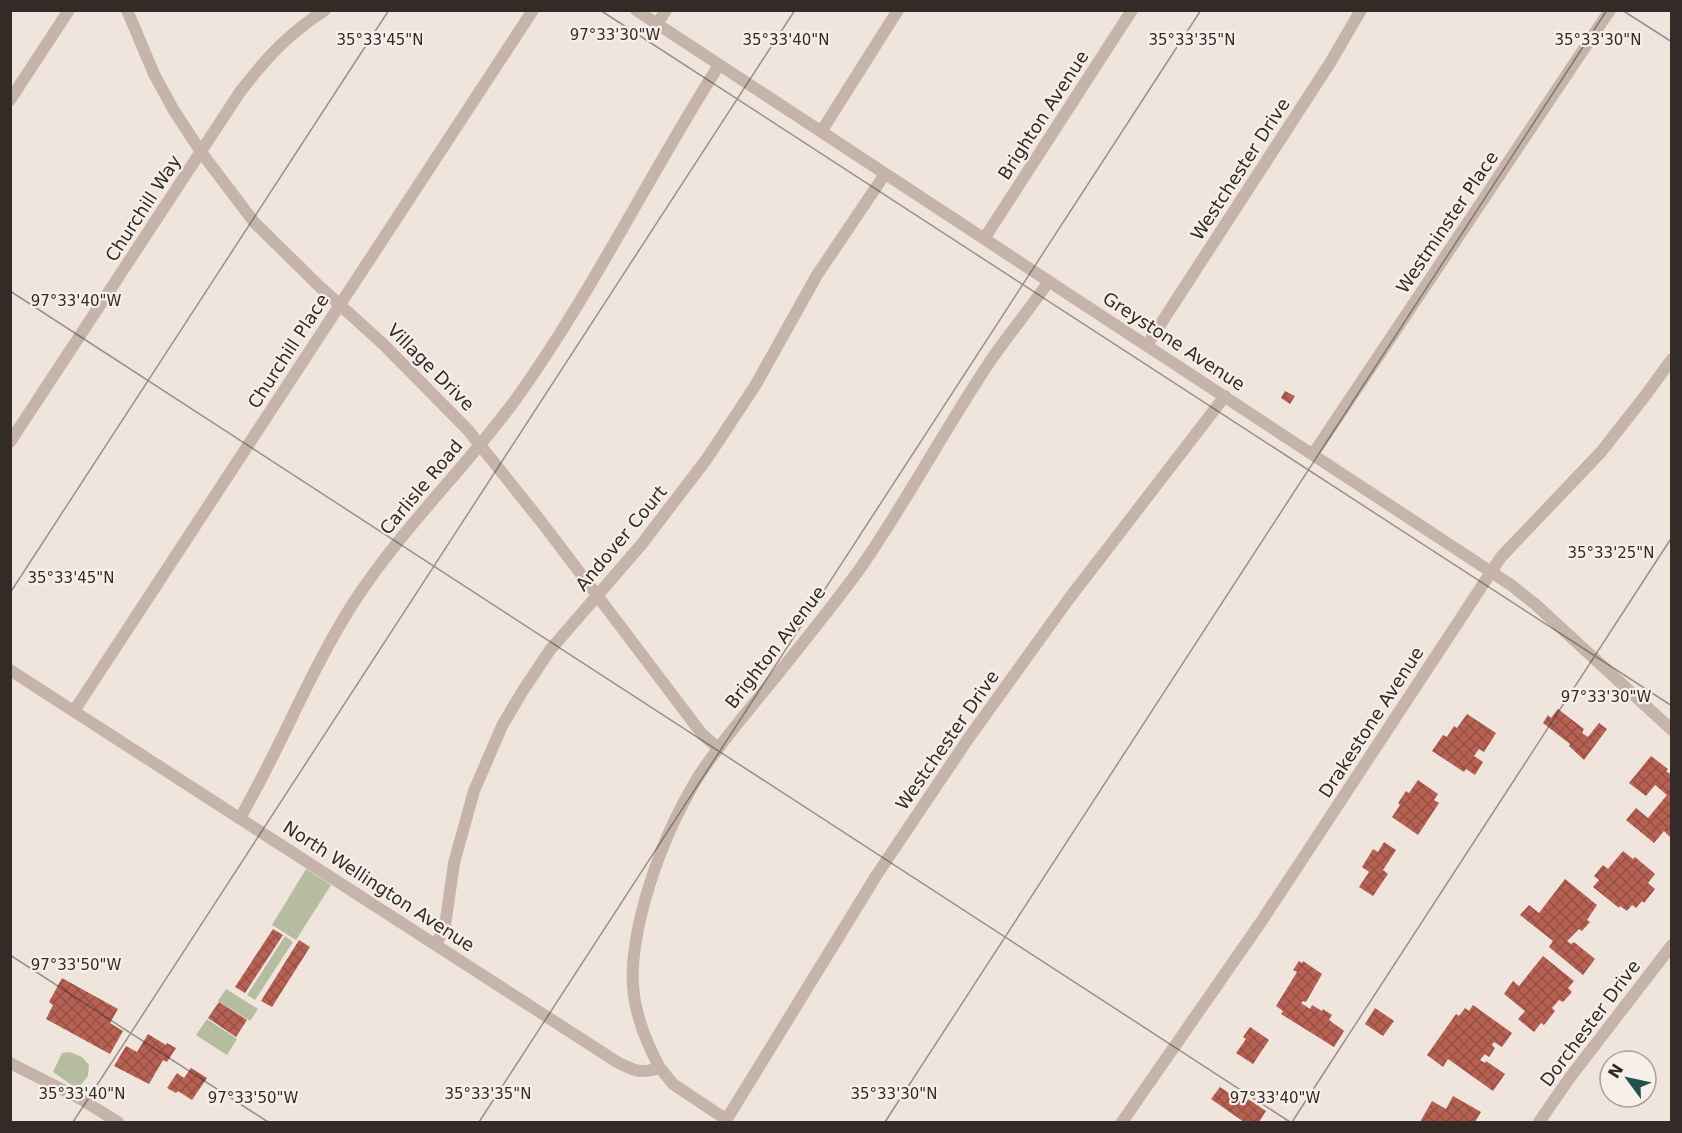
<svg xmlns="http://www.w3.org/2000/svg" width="1682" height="1133" font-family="'DejaVu Sans',sans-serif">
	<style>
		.green { fill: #b6bd9f }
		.building { fill: url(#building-cross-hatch) }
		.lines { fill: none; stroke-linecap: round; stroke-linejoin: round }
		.street { stroke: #c6b4ab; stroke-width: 12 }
		.ticks { fill: none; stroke: #342b29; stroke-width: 1.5; stroke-opacity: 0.45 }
		.labels { text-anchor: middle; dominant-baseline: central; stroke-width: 4.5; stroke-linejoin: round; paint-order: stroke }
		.street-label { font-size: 18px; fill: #342b29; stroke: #f7efe9 }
		.ticks-label { font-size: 15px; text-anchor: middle; fill: #342b29; stroke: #f7efe9; stroke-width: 4.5; stroke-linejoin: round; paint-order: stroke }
	</style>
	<defs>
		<pattern id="building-cross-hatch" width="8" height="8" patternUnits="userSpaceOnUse" patternTransform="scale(1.5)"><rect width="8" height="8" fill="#b76153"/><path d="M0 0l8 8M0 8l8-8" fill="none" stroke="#965045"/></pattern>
	</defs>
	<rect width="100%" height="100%" fill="#efe5dd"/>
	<!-- green -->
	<path class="green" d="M306,869L331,885L296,940L272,925Z
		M285,936L293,942L255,1000L247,995Z
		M226,989L258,1009L250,1021L218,1001Z
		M207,1019L237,1039L227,1055L196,1035Z
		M70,1052L82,1057L89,1065L88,1076L79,1087L70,1084L53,1072L62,1053Z"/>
	<!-- building -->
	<path class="building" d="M1285,391L1295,396L1290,404L1281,398Z
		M1558,709L1584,729L1582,733L1588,737L1599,723L1607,729L1584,760L1569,746L1570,744L1543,723L1548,715L1551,718Z
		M1467,714L1496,733L1484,752L1479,749L1474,756L1483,762L1475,775L1466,769L1464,772L1432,751L1443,735L1447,737L1454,726L1457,728Z
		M1651,756L1668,769L1666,771L1672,775V835L1670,837L1664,831L1654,843L1626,820L1636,808L1648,818L1667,795L1655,785L1646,796L1629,783Z
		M1418,780L1438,794L1434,800L1439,803L1418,835L1392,817L1400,805L1398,803L1406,791L1409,793Z
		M1384,842L1396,850L1383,870L1388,874L1373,896L1359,887L1369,872L1362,867L1373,849L1378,852Z
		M1623,851L1633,859L1635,857L1655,874L1648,883L1655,889L1644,903L1642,901L1636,908L1632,905L1627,911L1620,906L1619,908L1593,887L1599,880L1594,876L1603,865L1608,869Z
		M1565,879L1597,905L1587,920L1590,922L1582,931L1579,929L1567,941L1571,944L1574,942L1595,959L1583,975L1549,947L1553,941L1520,915L1529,905L1539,913Z
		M273,929L283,935L245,993L235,987Z
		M299,940L310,947L272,1007L261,1001Z
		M1543,956L1574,981L1568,988L1572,992L1563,1002L1559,1000L1552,1008L1555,1011L1544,1025L1541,1023L1534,1032L1518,1019L1525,1011L1504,994L1513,981L1519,986Z
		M1299,961L1302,963L1303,961L1322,974L1306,1002L1303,1001L1301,1003L1310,1009L1312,1005L1322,1011L1323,1009L1332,1015L1329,1020L1344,1031L1334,1047L1281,1014L1283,1011L1276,1006L1297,972L1293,970Z
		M62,978L118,1009L110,1023L123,1031L110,1054L46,1019L53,1005L49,1002Z
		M219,1002L247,1020L236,1037L208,1018Z
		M1473,1005L1512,1033L1502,1047L1494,1042L1492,1045L1495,1048L1489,1057L1485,1054L1480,1060L1485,1063L1486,1061L1505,1074L1493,1091L1448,1059L1443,1067L1427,1055L1456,1014L1459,1016L1465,1008L1469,1011Z
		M1375,1008L1394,1021L1383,1036L1365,1024Z
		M1250,1027L1269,1040L1253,1064L1236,1053L1246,1039L1243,1037Z
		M148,1034L166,1045L167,1043L176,1048L167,1062L163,1060L149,1084L114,1066L126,1046L137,1052Z
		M191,1068L207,1078L192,1100L178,1091L176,1093L167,1088L177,1073L184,1078Z
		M1220,1087L1245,1104L1248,1099L1266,1111L1259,1122H1244L1211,1099Z
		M1453,1096L1481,1112L1475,1122H1420L1432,1101L1446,1109Z"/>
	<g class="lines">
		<!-- street -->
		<path class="street" d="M127,10L154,74L173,109L201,152L254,222L319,286L383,344L468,430L543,524L702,734L718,748
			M636,10L1511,585L1535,604L1672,730
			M657,24L666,10
			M10,100L69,10
			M821,132L898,10
			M984,239L1132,10
			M1147,345L1330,63L1361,10
			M10,442L240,92C267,57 287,35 325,10
			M1313,454L1610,10
			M10,670L617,1062C635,1071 640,1074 660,1068L673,1084L727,1120
			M74,711L533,10
			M240,818C280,749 309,673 352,605C399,531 464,470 516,399C592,293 649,175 719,65
			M436,945L445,926L454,863L474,791L502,726L522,692L550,650L641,545L706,460L755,386L817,275L885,174
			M10,1063L79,1098L118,1122
			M660,1068C626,1006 627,966 645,900C657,857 675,815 698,777C718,746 742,718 765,690C797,650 829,611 859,570C906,503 944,430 989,363C1008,335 1030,309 1049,281
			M725,1122L876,876L968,739L1068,600L1225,396
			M1122,1122L1261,922L1501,557L1601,452L1645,396L1672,359
			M1539,1122L1571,1076L1672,945"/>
	</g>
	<!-- ticks -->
	<path class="ticks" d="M600,10L1672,706M1622,10L1672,42M10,291L1290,1122M10,593L389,10M10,955L268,1122M73,1122L795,10M479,1122L1201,10M885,1122L1607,10M1292,1122L1672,537"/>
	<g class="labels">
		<!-- street labels -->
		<g class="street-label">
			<text transform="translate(1043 115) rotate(-57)">Brighton Avenue</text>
			<text transform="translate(1240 169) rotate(-57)">Westchester Drive</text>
			<text transform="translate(143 208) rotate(-57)">Churchill Way</text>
			<text transform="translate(1447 222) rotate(-56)">Westminster Place</text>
			<text transform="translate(1174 341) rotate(33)">Greystone Avenue</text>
			<text transform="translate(288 351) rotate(-57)">Churchill Place</text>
			<text transform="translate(431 367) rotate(45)">Village Drive</text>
			<text transform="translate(421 487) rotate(-50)">Carlisle Road</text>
			<text transform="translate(621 538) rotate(-50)">Andover Court</text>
			<text transform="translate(775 647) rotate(-52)">Brighton Avenue</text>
			<text transform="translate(1371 722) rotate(-57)">Drakestone Avenue</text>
			<text transform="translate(947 740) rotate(-55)">Westchester Drive</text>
			<text transform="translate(379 886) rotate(33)">North Wellington Avenue</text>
			<text transform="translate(1590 1023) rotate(-53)">Dorchester Drive</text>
		</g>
	</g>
	<g class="ticks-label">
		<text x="615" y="40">97°33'30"W</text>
		<text x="380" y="45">35°33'45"N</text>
		<text x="786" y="45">35°33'40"N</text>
		<text x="1192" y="45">35°33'35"N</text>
		<text x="1598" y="45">35°33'30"N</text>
		<text x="76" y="306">97°33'40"W</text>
		<text x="1611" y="558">35°33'25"N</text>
		<text x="71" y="583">35°33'45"N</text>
		<text x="1606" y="702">97°33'30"W</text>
		<text x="76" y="970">97°33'50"W</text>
		<text x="82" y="1099">35°33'40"N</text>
		<text x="488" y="1099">35°33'35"N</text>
		<text x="894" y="1099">35°33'30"N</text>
		<text x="253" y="1103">97°33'50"W</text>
		<text x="1275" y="1103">97°33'40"W</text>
	</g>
	<!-- border -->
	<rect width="1682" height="1133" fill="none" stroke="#342b29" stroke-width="24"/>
	<!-- north arrow -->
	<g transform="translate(1628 1079) rotate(303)"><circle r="28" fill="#f7efe9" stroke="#a9a19c" stroke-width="1.5"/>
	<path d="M0-4.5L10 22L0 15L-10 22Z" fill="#24514f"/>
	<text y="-9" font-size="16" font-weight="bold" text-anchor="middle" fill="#342b29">N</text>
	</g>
</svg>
